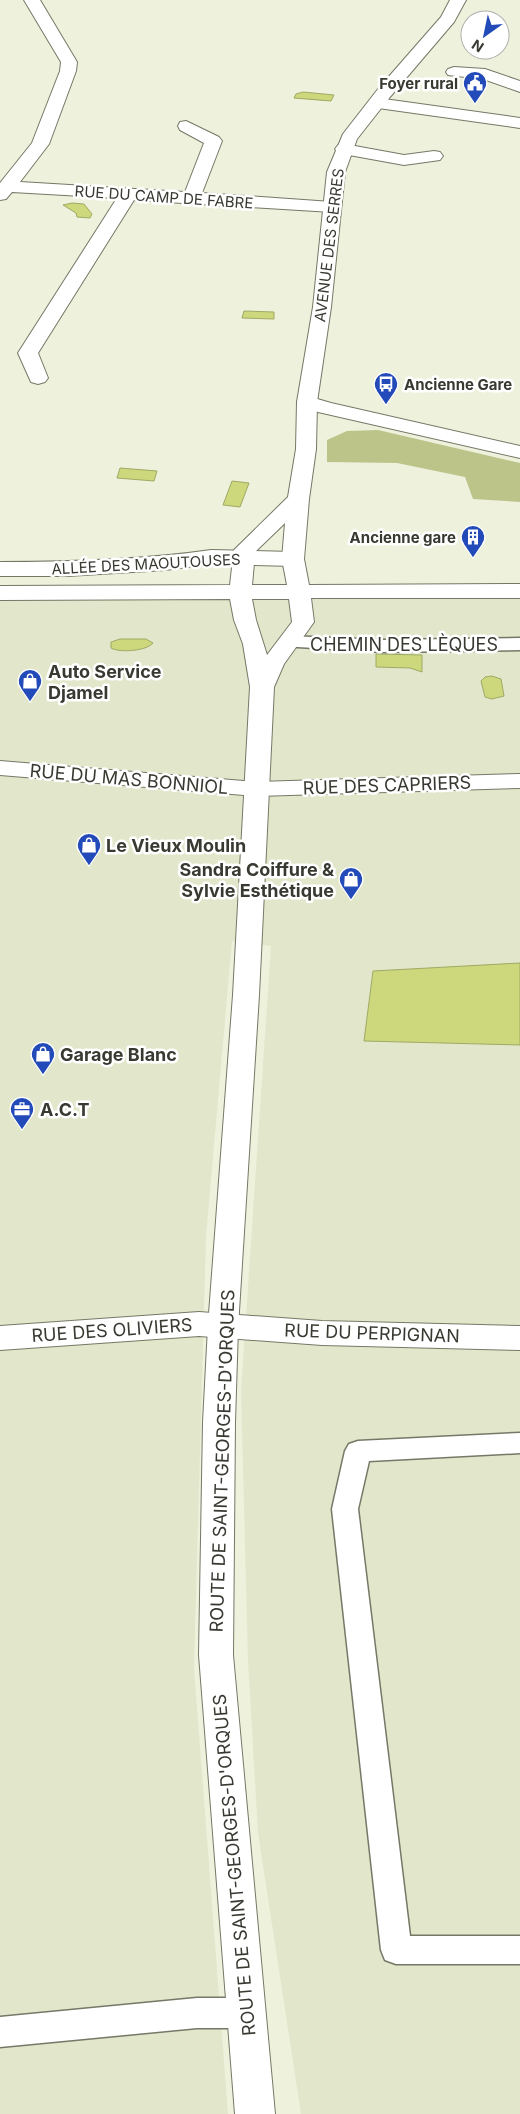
<svg xmlns="http://www.w3.org/2000/svg" width="520" height="2114" font-family="Inter,sans-serif">
	<style>
		.built { fill: #e2e7cb }
		.green { fill: #bcc489 }
		.water { fill: #ccd87b; stroke: #a0a965 }
		.lines { fill: none; stroke-linecap: round; stroke-linejoin: round }
		.lane-casing { stroke: #757866; stroke-width: 3 }
		.street-casing { stroke: #757866; stroke-width: 2 }
		.secondary-casing { stroke: #757866; stroke-width: 2 }
		.lane { fill: #fff; fill-rule: evenodd }
		.street { fill: #fff; fill-rule: evenodd }
		.secondary { fill: #fff; fill-rule: evenodd }
		.labels { text-anchor: middle; dominant-baseline: central; stroke-width: 5; stroke-linejoin: round; paint-order: stroke }
		.far-poi-label { font-size: 15px; font-weight: bold; fill: #383a32; stroke: #fff; text-anchor: end }
		.far-street-label { font-size: 15px; fill: #383a32; stroke: #fff }
		.street-label { font-size: 18px; fill: #383a32; stroke: #fff }
		.poi-label { font-size: 18px; font-weight: bold; fill: #383a32; stroke: #fff; text-anchor: start }
	</style>
	<rect width="100%" height="100%" fill="#eef1dc"/>
	<!-- built -->
	<path class="built" d="M0,595H520V2114H301L258,1833L248,1661L241,1390L271,946L232,941L206,1237L194,1668L228,2114H0Z"/>
	<!-- green -->
	<path class="green" d="M378,430L520,463V502L473,499L465,477L397,463L327,462V440L347,431Z"/>
	<!-- water -->
	<path class="water" d="M303,92L334,95L331,101L294,98L296,94Z
		M72,203L84,204L92,214L90,218L77,217L76,213L63,205Z
		M244,311L274,312V319L242,318Z
		M120,468L157,471L154,481L117,478Z
		M232,481L249,483L240,507L223,505Z
		M120,639H146L153,643C147,651 119,653 111,648V642Z
		M376,654L422,655V672L410,668L376,667Z
		M492,676L501,679L504,696L492,699L485,697L481,681L485,677Z
		M520,963V1045L364,1041L373,971Z"/>
	<g class="lines">
		<!-- lane casing -->
		<g class="lane-casing">
			<path id="lane" d="M288,636L382,640L520,638V650L382,652L281,646L279,642L281,638Z
				M520,1433V1453L369,1461L358,1509L410,1936H520V1964H396L385,1960L381,1950L332,1509L345,1451L349,1444L358,1441Z
				M197,1998H246L257,2002L262,2013L257,2024L246,2028H197L0,2047V2017Z"/>
		</g>
		<!-- street casing -->
		<g class="street-casing">
			<path id="street" d="M24,0H40L77,62L76,71L49,144L20,182L185,192L204,143L180,130L178,126L180,122L186,121L219,137L222,141L202,193L332,202L338,203L341,207L338,211L332,212L134,200L38,353L48,378L45,382L38,384L31,382L18,353L117,198L12,192L6,199L0,200V183L32,143L60,71L61,62Z
				M454,67L485,69L520,81V92L483,79L448,75L446,72L448,69Z
				M377,98L520,118V128L371,107L369,103L371,99Z
				M344,144L404,155L434,151L440,152L443,156L440,160L404,165L338,153L335,149L338,145Z
				M307,396L331,403L520,446V458L318,412L300,406L297,402L300,398Z
				M211,550L293,552L301,554L304,559L301,564L293,566L211,564L165,570L68,576H0V562C71,562 141,560 211,550Z
				M0,761L257,782L520,774V788L257,796L0,775Z
				M199,1312L322,1321L520,1326V1350L322,1345L199,1336L0,1350V1326Z"/>
		</g>
		<!-- secondary casing -->
		<g class="secondary-casing">
			<path id="secondary" d="M450,0H466L454,22L390,97L357,139L345,172L331,307L317,402L316,449L309,499L304,559L309,585L520,584V598H311L314,622L284,664L274,687L259,995L238,1327L235,1422L233,1655L275,2114H235L199,1655L203,1422L208,1327L233,995L250,687L243,644L234,620L230,599L0,600V586L230,585L234,550L288,497L296,449L297,402L313,307L327,172L343,134L378,89L441,17ZM285,523L282,559L287,585H252L255,552ZM252,599H289L292,622L267,655L256,620Z"/>
		</g>
		<!-- lane -->
		<use href="#lane" class="lane"/>
		<!-- street -->
		<use href="#street" class="street"/>
		<!-- secondary -->
		<use href="#secondary" class="secondary"/>
	</g>
	<!-- icons -->
	<defs>
		<g id="civic-pin" transform="scale(1.25)"><path d="M0 17L-7.5 6A9.5 9.5 0 1 1 7.5 6Z" fill="#234ab9" stroke="#fff"/><path d="M-.6-6.5H3V-4.5H.6V-3L4-1V1h2V6H-6V1h2V-1L-.6-3ZM-1.2 2.5V6h2.4V2.5Z" fill="#fff"/></g>
		<g id="bus-pin" transform="scale(1.25)"><path d="M0 17L-7.5 6A9.5 9.5 0 1 1 7.5 6Z" fill="#234ab9" stroke="#fff"/><path d="M-5-6H5V4H4V6H2V4H-2V6H-4V4H-5ZM-3.5-4V0h7V-4ZM-3.5 1.2v1.5H-2V1.2ZM2 1.2v1.5H3.5V1.2Z" fill="#fff"/></g>
		<g id="building-pin" transform="scale(1.25)"><path d="M0 17L-7.5 6A9.5 9.5 0 1 1 7.5 6Z" fill="#234ab9" stroke="#fff"/><path d="M-4-6H4V6H1V3H-1V6H-4ZM-2.5-4.3h1.7v1.8h-1.7ZM.8-4.3h1.7v1.8H.8ZM-2.5-1h1.7V.8h-1.7ZM.8-1h1.7V.8H.8Z" fill="#fff"/></g>
		<g id="shop-pin" transform="scale(1.25)"><path d="M0 17L-7.5 6A9.5 9.5 0 1 1 7.5 6Z" fill="#234ab9" stroke="#fff"/><path d="M-5-2.5h2.3a2.7 3.5 0 0 1 5.4 0H5L5.5 6h-11ZM-1.5-2.5h3a1.5 2.3 0 0 0-3 0Z" fill="#fff"/></g>
		<g id="office-pin" transform="scale(1.25)"><path d="M0 17L-7.5 6A9.5 9.5 0 1 1 7.5 6Z" fill="#234ab9" stroke="#fff"/><path d="M-6-3h4V-5.5h4V-3h4V5H-6ZM-1-4.5V-3h2v-1.5ZM-6 0V1H6V0Z" fill="#fff"/></g>
	</defs>
	<g fill-rule="evenodd">
		<use href="#civic-pin" x="475" y="83"/>
		<use href="#bus-pin" x="386" y="384"/>
		<use href="#building-pin" x="473" y="537"/>
		<use href="#shop-pin" x="30" y="681"/>
		<use href="#shop-pin" x="89" y="845"/>
		<use href="#shop-pin" x="351" y="879"/>
		<use href="#shop-pin" x="43" y="1054"/>
		<use href="#office-pin" x="22" y="1109"/>
	</g>
	<g class="labels">
		<!-- far-poi labels -->
		<g class="far-poi-label">
			<text x="458" y="83">Foyer rural</text>
			<text x="404" y="384" text-anchor="start">Ancienne Gare</text>
			<text x="456" y="537">Ancienne gare</text>
		</g>
		<!-- far-street labels -->
		<g class="far-street-label">
			<text transform="translate(164 197) rotate(4)">RUE DU CAMP DE FABRE</text>
			<text transform="translate(329 245) rotate(-83)">AVENUE DES SERRES</text>
			<text transform="translate(146 564) rotate(-3)">ALLÉE DES MAOUTOUSES</text>
		</g>
		<!-- street labels -->
		<g class="street-label">
			<text x="404" y="644">CHEMIN DES LÈQUES</text>
			<text transform="translate(129 779) rotate(5)">RUE DU MAS BONNIOL</text>
			<text transform="translate(387 785) rotate(-2)">RUE DES CAPRIERS</text>
			<text transform="translate(112 1330) rotate(-4)">RUE DES OLIVIERS</text>
			<text transform="translate(372 1333) rotate(2)">RUE DU PERPIGNAN</text>
			<text transform="translate(222 1461) rotate(-88)">ROUTE DE SAINT-GEORGES-D'ORQUES</text>
			<text transform="translate(234 1865) rotate(-95)">ROUTE DE SAINT-GEORGES-D'ORQUES</text>
		</g>
		<!-- poi labels -->
		<g class="poi-label">
			<text x="48" y="671">Auto Service<tspan x="48" dy="21">Djamel</tspan></text>
			<text x="106" y="845">Le Vieux Moulin</text>
			<text x="334" y="869" text-anchor="end">Sandra Coiffure &amp;<tspan x="334" dy="21">Sylvie Esthétique</tspan></text>
			<text x="60" y="1054">Garage Blanc</text>
			<text x="40" y="1109">A.C.T</text>
		</g>
	</g>
	<!-- north arrow -->
	<g transform="translate(485 35) rotate(213)"><circle r="24" fill="#ffffff" stroke="#afb0ad"/>
	<path d="M0-4L9 19L0 12L-9 19Z" fill="#234ab9"/>
	<text y="-8" font-size="14" font-weight="bold" text-anchor="middle" fill="#383a32">N</text>
	</g>
</svg>
